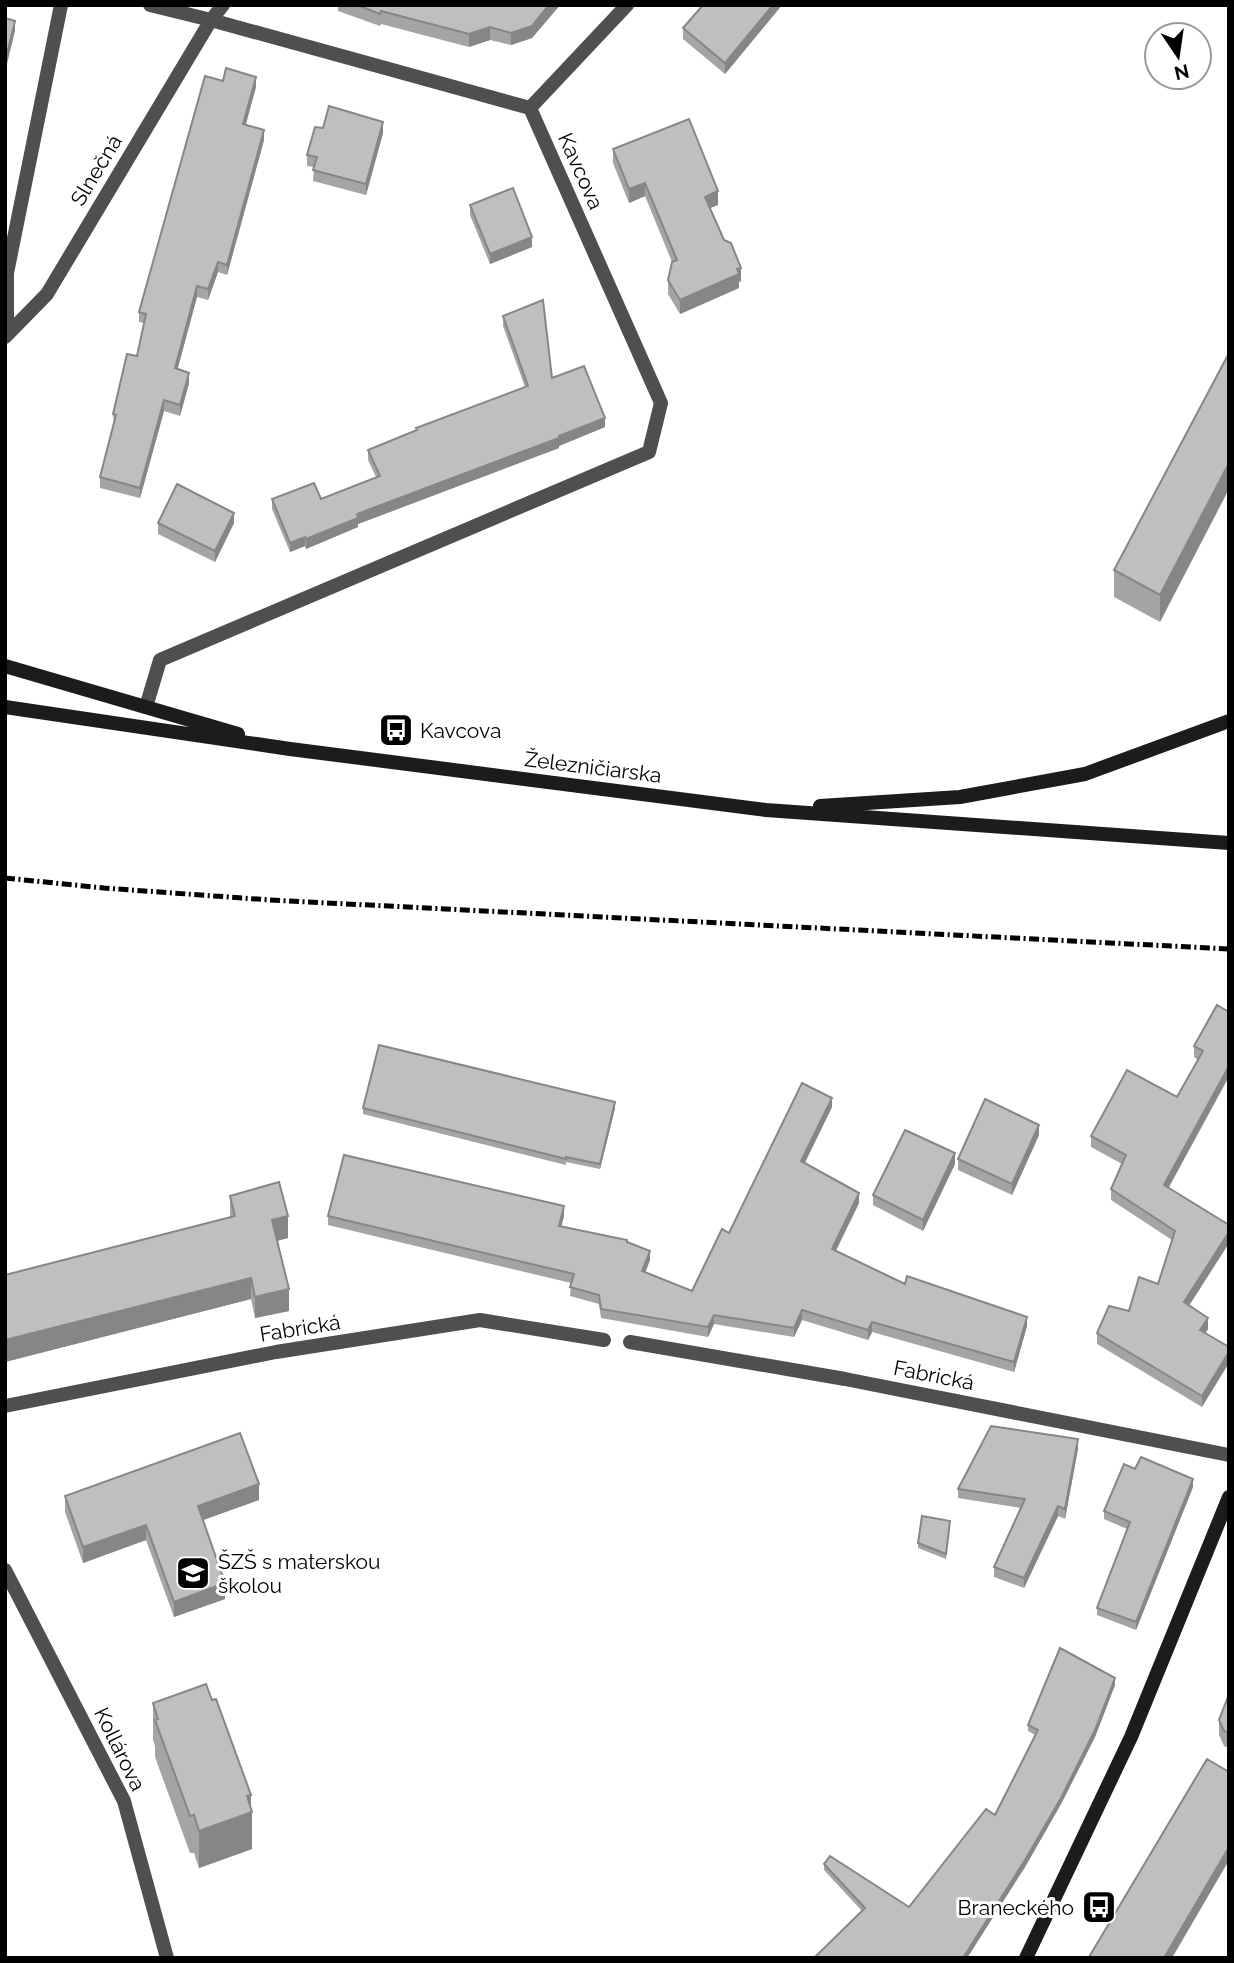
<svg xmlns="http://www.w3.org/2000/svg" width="1234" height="1963" font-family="Raleway,sans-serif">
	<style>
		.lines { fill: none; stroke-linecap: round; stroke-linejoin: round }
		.street { stroke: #4f4f4f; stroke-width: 14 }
		.secondary { stroke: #1c1c1c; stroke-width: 14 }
		.rail { stroke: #000; stroke-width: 5; stroke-dasharray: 10 3.5 2 3.5; stroke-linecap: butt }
		.wall { fill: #a4a4a4 }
		.shaded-wall { fill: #868686 }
		.building { fill: #bfbfbf; stroke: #868686; stroke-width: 2 }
		.labels { text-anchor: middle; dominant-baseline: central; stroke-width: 6; stroke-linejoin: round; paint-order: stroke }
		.street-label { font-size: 21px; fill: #000; stroke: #fff }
		.poi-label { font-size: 21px; fill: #000; stroke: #fff; text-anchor: start }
	</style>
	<rect width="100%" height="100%" fill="#fff"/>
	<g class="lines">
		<!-- street -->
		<path class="street" d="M150,5L211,20L530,108
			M530,108L627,5
			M7,334V273L61,5
			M5,337L47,294L211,20L223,5
			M146,707L160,660L649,452L661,403L530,108
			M630,1342L845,1379L1229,1455
			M5,1406L276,1352L480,1320L604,1340
			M5,1570L124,1801L167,1958"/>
		<!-- secondary -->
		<path class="secondary" d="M5,666L238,734
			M5,707L290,749L766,810L1229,843
			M820,806L960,797L1085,774L1229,721
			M1026,1958L1131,1737L1229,1497"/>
		<!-- rail -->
		<path class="rail" d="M5,878L104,888L270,900L1229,949"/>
	</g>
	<!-- wall -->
	<path class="wall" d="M338,5H560L532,38L511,45L490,40L469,47L381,24L380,26L338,11Z
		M782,5L725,74L683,39V28Z
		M223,81L256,87L245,125L264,140L227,275L218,272L208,300L197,297L177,369L189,383L180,416L164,411L140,498L100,488V477L114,424L113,414L137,356L144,323L139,322V312Z
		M383,133L366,195L313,181L314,167L307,166V155Z
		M613,149L718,205L710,208L741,281L739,282V288L680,314L668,294V280L672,262L645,196L629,203L613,163Z
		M470,205L532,247L490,264L470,215Z
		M503,316L552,378L605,427L559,446V448L358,524V527L306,549L305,546L290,552L272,509V499H321L376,477L368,460V450L416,431V428L525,387L503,326Z
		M1229,353L1160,622L1114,597V570Z
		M158,523H234L215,562L158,534Z
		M1229,1012V1077L1169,1187L1229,1243L1189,1306L1208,1329L1205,1333L1202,1407L1097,1344V1333L1129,1311L1158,1284L1172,1240L1111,1200V1189L1122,1164L1091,1147V1136L1177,1097L1198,1060L1194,1057V1046Z
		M832,1107L805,1163L859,1203L836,1251L905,1284L1027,1326L1014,1372L872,1332L868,1340L802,1320L794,1337L714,1324L708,1337L601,1318L599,1304L570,1296L571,1283L328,1225V1216H564L561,1227L627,1242L650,1260L645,1273L692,1291L729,1233Z
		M363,1108H615L600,1169L566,1162V1165L363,1114Z
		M1039,1135L1012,1195L958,1170V1159Z
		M955,1164L923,1231L873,1205V1195Z
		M230,1196L288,1238L277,1241L289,1311L255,1318L251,1299L5,1362V1275L230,1218Z
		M1078,1449L1065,1519L1058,1516L1024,1588L994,1577V1567L1021,1508L958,1498V1489Z
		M1135,1469L1193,1487L1136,1630L1097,1615V1608L1127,1529L1104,1519V1511Z
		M65,1496L259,1500L202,1520L225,1599L174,1617L146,1540L83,1563L65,1512Z
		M950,1526L946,1559L918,1548V1543Z
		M1115,1685L1095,1737L1061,1804L1025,1867L967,1958L862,1911L824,1870V1864L909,1907L995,1815L1035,1735L1028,1731V1725Z
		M1229,1694V1748L1224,1746L1219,1735V1720Z
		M153,1703L251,1807L252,1849L199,1868L194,1853H190L155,1757V1746L153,1740Z"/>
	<!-- shaded-wall -->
	<path class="shaded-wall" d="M549,5H560L532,38L511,45V33Z
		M773,5H782L725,74V63Z
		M15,21V31L5,72V62Z
		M490,27V40L469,47V34Z
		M256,77V87L243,135V124Z
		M383,122V133L366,195V184Z
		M264,130V140L227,275V265Z
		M645,183V196L629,203V189Z
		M718,191V205L705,210V197Z
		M532,237V247L490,264V254Z
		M218,262V272L208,300V289Z
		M741,268V281L739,282V288L680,314V300Z
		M197,286V297L175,379V368Z
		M189,373V383L180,416V405Z
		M164,400V411L140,498V488Z
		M605,418V427L559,446V448L358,524V527L306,549V539L357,514Z
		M1229,463V489L1160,622V595Z
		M234,513V523L215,562V551Z
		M305,537V546L290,552V543Z
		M1228,1066V1077L1164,1196V1185Z
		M832,1098V1107L801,1170V1161Z
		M615,1102V1108L600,1169V1164Z
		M1039,1125V1135L1012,1195V1184Z
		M955,1153V1164L923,1231V1220Z
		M859,1193V1203L832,1258V1249Z
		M564,1206V1216L559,1236V1226Z
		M288,1216V1238L272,1242V1220Z
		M1229,1232V1243L1184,1313V1302Z
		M650,1251V1260L642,1281V1271Z
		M251,1278V1299L5,1362V1340Z
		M289,1289V1311L255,1318V1297Z
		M802,1310V1320L794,1337V1328Z
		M714,1315V1324L708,1337V1327Z
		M1027,1317V1326L1014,1372V1362Z
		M1208,1318V1329L1200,1341V1330Z
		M872,1322V1332L868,1340V1330Z
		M1229,1352V1363L1202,1407V1396Z
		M1078,1439V1449L1065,1519V1509Z
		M1193,1479V1487L1136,1630V1622Z
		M259,1484V1500L198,1522V1506Z
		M1058,1506V1516L1024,1588V1578Z
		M146,1525V1540L83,1563V1547Z
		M225,1583V1599L174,1617V1602Z
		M1115,1678V1685L1095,1737L1061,1804L1025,1867L967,1958H963Z
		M251,1795V1813L252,1812V1849L199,1868V1831L247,1796Z
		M1228,1847V1862L1172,1958H1164Z"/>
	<!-- building -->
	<path class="building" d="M357,5H549L532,26L511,33L490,27L469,34L381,11L380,14Z
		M703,5H773L725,63L683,28Z
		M5,18L15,21L5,62Z
		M226,68L256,77L243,124L264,130L227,265L218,262L208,289L197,286L175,368L189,373L180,405L164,400L140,488L100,477L116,415L113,414L127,354L137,356L146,314L139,312L205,76L223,81Z
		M329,106L383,122L366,184L313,170L317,157L307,155L315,127L323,128Z
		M689,119L718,191L705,197L724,240L731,243L741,268L737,269L739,274L680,300L668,280L672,262L677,260L645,183L629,189L613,149Z
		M513,188L532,237L490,254L470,205Z
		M543,300L552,378L584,366L605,418L559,436V438L357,514L358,518L306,539L305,537L290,543L272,499L314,483L321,499L380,476L368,450L417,430L416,428L528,386L503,316Z
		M1229,353V463L1160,595L1114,570Z
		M177,484L234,513L215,551L158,523Z
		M1217,1005L1229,1012V1066L1164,1185L1229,1225V1232L1184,1302L1208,1318L1200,1330L1229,1347V1352L1202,1396L1097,1333L1109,1306L1129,1311L1139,1277L1158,1284L1175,1231L1111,1189L1126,1155L1091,1136L1127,1070L1177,1097L1203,1051L1194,1046Z
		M379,1045L615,1102L600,1164L566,1157V1159L363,1108Z
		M802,1083L832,1098L801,1161L859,1193L832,1249L905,1284L907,1276L1027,1317L1014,1362L872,1322L868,1330L802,1310L794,1328L714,1315L708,1327L601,1309L599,1295L570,1287L574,1274L328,1216L344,1155L564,1206L559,1226L627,1240V1242L650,1251L642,1271L692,1291L722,1229L729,1233Z
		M985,1099L1039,1125L1012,1184L958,1159Z
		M905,1130L955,1153L923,1220L873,1195Z
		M279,1182L288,1216L272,1220L289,1289L255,1297L251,1278L5,1340V1275L235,1216L230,1196Z
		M991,1426L1078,1439L1065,1509L1058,1506L1024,1578L994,1567L1025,1499L958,1489Z
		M240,1433L259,1484L198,1506L225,1583L174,1602L146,1525L83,1547L65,1496Z
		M1141,1457L1193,1479L1136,1622L1097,1608L1130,1522L1104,1511L1124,1464L1135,1469Z
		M922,1516L950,1521L946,1554L918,1543Z
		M1060,1648L1115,1678L1095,1730L1061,1798L1025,1860L963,1958H814L865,1908L824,1864L830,1856L909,1907L986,1809L995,1815L1038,1730L1028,1725Z
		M206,1684L212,1700L216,1699L251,1795L247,1796L252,1812L199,1831L194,1815L190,1816L155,1720L158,1719L153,1703Z
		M1229,1694V1733L1224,1731L1219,1720Z
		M1207,1759L1229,1772V1847L1164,1958H1090L1089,1957Z"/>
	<!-- icons -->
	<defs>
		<g id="bus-square" transform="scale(1.75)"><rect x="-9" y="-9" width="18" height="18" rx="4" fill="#000" stroke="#fff"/><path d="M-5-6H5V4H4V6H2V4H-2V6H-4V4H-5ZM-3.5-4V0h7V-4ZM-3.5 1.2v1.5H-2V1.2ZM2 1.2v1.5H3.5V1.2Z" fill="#fff"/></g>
		<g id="school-square" transform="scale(1.75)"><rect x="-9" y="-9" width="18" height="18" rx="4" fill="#000" stroke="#fff"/><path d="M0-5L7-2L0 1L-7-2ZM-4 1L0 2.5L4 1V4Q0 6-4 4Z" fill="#fff"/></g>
	</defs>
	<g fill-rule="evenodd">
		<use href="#bus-square" x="396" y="730"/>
		<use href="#school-square" x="193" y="1573"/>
		<use href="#bus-square" x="1099" y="1907"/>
	</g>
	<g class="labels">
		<!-- street labels -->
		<g class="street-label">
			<text transform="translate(96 170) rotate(-59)">Slnečná</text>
			<text transform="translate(581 171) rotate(66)">Kavcova</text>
			<text transform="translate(593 767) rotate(7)">Železničiarska</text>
			<text transform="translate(300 1328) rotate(-9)">Fabrická</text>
			<text transform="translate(934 1375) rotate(11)">Fabrická</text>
			<text transform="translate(120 1749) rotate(64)">Kollárova</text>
		</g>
		<!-- poi labels -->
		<g class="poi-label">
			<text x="420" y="730">Kavcova</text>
			<text x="218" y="1561">ŠZŠ s materskou<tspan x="218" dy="24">školou</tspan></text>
			<text x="1074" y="1907" text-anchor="end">Braneckého</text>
		</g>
	</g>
	<!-- border -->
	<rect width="1234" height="1963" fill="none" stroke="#000000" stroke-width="14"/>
	<!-- north arrow -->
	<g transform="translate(1178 56) rotate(167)"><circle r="33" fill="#ffffff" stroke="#999999" stroke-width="2"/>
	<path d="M0-5L12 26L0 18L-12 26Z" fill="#000000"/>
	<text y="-10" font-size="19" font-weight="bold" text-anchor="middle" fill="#000000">N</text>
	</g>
</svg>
